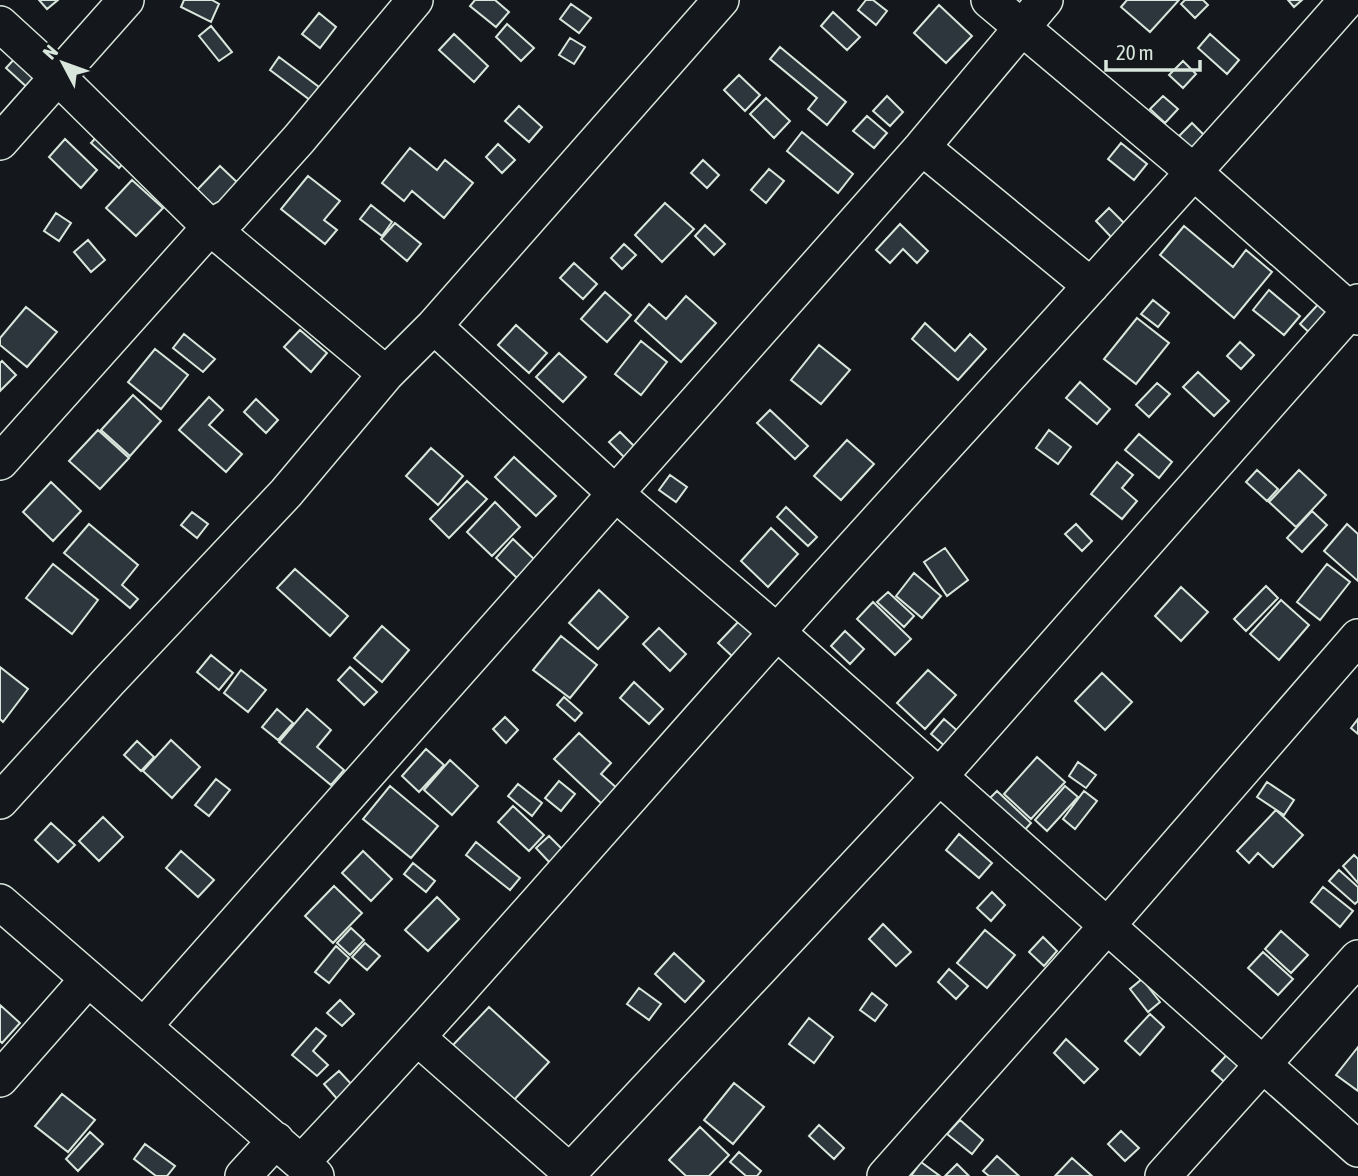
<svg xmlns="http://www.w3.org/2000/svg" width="1358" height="1176" font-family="'Asap Condensed',sans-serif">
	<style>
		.building { fill: #2c363c; stroke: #d8e6dc; stroke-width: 2 }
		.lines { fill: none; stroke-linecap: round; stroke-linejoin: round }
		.minor-casing { stroke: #d8e6dc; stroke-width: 38 }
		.minor { stroke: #14181c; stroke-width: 35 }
	</style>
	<rect width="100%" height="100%" fill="#14181c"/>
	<!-- building -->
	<path class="building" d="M39,0H58L47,9Z
		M184,0H212L219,4L211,22L181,7Z
		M475,0H495L509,12L496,27L470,6Z
		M866,0H873L887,11L876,25L858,10Z
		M1127,0H1179L1150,32L1121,7Z
		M1185,0H1203L1208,5L1195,18L1181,4Z
		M1288,0H1302L1294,7Z
		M571,4L591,18L579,33L560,19Z
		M939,5L972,36L946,63L914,33Z
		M833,12L860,37L847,50L821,26Z
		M319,13L336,27L320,48L302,34Z
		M507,24L534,48L521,61L496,37Z
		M211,26L232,52L219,61L199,36Z
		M454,34L488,66L474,82L439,50Z
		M1210,34L1239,60L1227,74L1198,48Z
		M570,38L585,47L574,64L559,55Z
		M29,43L53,65L30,90L6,68Z
		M780,47L846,102L827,125L808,109L817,98L770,59Z
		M279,57L319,87L310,100L270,70Z
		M1183,61L1196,74L1183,88L1169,75Z
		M739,75L760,95L745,111L724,90Z
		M887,96L903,112L890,126L873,111Z
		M1163,96L1178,109L1165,123L1150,109Z
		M766,98L790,121L774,138L750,114Z
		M519,106L542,127L529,142L505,121Z
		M867,116L887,133L874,148L853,131Z
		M1192,123L1206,137L1193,150L1179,136Z
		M102,131L130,156L119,168L91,143Z
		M802,132L853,174L838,193L787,151Z
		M65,139L97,170L81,188L49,157Z
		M1121,143L1147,164L1134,180L1108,159Z
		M498,144L515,160L502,173L486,157Z
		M410,148L437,170L445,160L473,183L444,218L412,191L404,201L382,183Z
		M703,160L719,175L707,188L691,173Z
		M220,166L239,184L216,208L197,190Z
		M769,169L784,181L766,203L751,190Z
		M308,176L340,201L324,220L337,230L325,244L281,209Z
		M132,180L163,208L136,236L106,208Z
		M665,203L694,229L662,262L635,235Z
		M371,205L392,222L382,236L360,219Z
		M1109,208L1126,225L1113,239L1096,221Z
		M56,213L71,223L59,241L44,231Z
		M395,223L421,244L407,261L381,239Z
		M900,224L928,251L917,263L903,249L890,263L876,250Z
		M705,225L725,244L714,255L695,236Z
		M1184,226L1233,267L1246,250L1272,272L1234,318L1160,255Z
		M88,240L105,260L91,272L74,252Z
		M624,244L636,255L622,269L611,258Z
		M574,263L597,284L583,299L560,278Z
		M1269,290L1300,316L1284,335L1253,310Z
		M605,292L631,315L607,342L581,319Z
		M686,296L716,323L681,362L635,321L649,304L666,319Z
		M1153,300L1169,313L1158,327L1141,314Z
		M1322,300L1335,313L1313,336L1300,324Z
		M26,307L57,332L27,367L0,345V338Z
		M1137,318L1169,343L1136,384L1104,359Z
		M925,323L955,351L970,334L986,349L958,380L912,339Z
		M516,325L547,353L529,373L498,345Z
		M300,330L327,353L311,372L284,347Z
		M184,334L215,359L203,372L173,348Z
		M641,341L667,362L641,395L615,374Z
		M1240,342L1254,355L1241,369L1227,356Z
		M819,345L850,370L821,404L791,380Z
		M155,349L188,375L161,409L128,382Z
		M559,353L586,377L563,402L536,377Z
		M2,361L16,375L0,391V363Z
		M1198,372L1229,401L1214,416L1183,387Z
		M1080,382L1110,409L1097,424L1066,398Z
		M1157,383L1170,394L1149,417L1136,405Z
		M133,395L161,421L130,456L101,430Z
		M209,397L223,410L209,425L242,454L226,472L179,430Z
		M256,399L278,420L266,433L244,412Z
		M770,410L808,446L795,459L757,423Z
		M98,430L129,458L100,489L69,461Z
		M1049,430L1071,447L1058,464L1036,448Z
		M620,432L637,449L626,459L609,442Z
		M1139,434L1172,462L1159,478L1125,450Z
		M847,440L874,464L841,500L814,476Z
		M431,448L463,476L438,505L406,476Z
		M514,457L556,496L536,516L495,477Z
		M1117,462L1133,475L1122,488L1137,501L1122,519L1091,494Z
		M1257,470L1278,489L1267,501L1246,482Z
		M1299,470L1326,495L1296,527L1269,502Z
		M670,475L687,487L676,502L659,490Z
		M467,481L487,499L449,538L430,519Z
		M51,482L81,511L53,541L23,512Z
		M495,502L520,527L492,556L467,532Z
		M786,507L817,537L808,546L777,517Z
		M1312,511L1327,525L1302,552L1287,538Z
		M192,512L208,524L197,538L181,525Z
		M89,524L138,565L122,585L138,599L130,608L64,553Z
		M1076,524L1092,541L1082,551L1065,534Z
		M1347,524L1358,534V581L1324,551Z
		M771,528L798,554L768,587L741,561Z
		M513,539L535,560L517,578L496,558Z
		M945,548L968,580L947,596L924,562Z
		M53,564L98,600L72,634L26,598Z
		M1327,564L1350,582L1320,620L1297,602Z
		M295,569L348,616L330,636L277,588Z
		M914,573L941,596L922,618L896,596Z
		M1266,586L1278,598L1246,631L1234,619Z
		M1181,587L1208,612L1181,641L1155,616Z
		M599,590L628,617L598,649L569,623Z
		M888,592L914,616L904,627L877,602Z
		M1281,600L1309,625L1279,660L1250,634Z
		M873,602L911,639L895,655L857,619Z
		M740,620L755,633L733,657L718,643Z
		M382,626L409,650L382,682L354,658Z
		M659,628L686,654L670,671L643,644Z
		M845,631L864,649L850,664L831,646Z
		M561,636L597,665L570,698L533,670Z
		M211,655L233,673L219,690L197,672Z
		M0,667L28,689L3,722L0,719Z
		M350,667L377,692L364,705L338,680Z
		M241,670L266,690L248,712L224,693Z
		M928,670L956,695L925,729L897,703Z
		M1102,673L1132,702L1105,730L1075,701Z
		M634,682L663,709L649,724L620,698Z
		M564,697L582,713L575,721L557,705Z
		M277,709L293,723L278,740L262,727Z
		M307,709L331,730L317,747L344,770L331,785L279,742Z
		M505,717L518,730L506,743L493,729Z
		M944,719L960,733L947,748L931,734Z
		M1358,719V734L1351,728Z
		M579,733L611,763L601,774L618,789L603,805L554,759Z
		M171,740L200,767L172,798L143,771Z
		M137,741L154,757L141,771L124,755Z
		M426,749L444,765L419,792L402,776Z
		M1037,757L1065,782L1031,819L1004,794Z
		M450,760L478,786L452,815L424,790Z
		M1078,762L1096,775L1086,788L1069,776Z
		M216,779L230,790L209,816L195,805Z
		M559,781L575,794L561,811L545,798Z
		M1267,782L1294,800L1284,815L1257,797Z
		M518,784L542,803L532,816L508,796Z
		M390,786L438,826L411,858L363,819Z
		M1065,786L1078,797L1047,831L1035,820Z
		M997,791L1031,823L1022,833L988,800Z
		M1084,791L1097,801L1075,829L1063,819Z
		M513,806L544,835L529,851L498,822Z
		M1276,810L1303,835L1273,867L1258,853L1249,863L1237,851Z
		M103,817L123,837L99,861L79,841Z
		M51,823L75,845L58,862L35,840Z
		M959,834L992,863L979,878L946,850Z
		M549,836L564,851L551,864L536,848Z
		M476,842L520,878L510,890L466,855Z
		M181,851L214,880L198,897L166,868Z
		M363,851L392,879L371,901L342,873Z
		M1354,855L1358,859V883L1343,866Z
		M413,863L435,881L426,892L404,874Z
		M1339,870L1358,887V901L1355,904L1329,881Z
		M334,886L362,913L333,943L305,916Z
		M1323,887L1353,911L1340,927L1311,902Z
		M992,892L1005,905L991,921L977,908Z
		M437,897L459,919L428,951L405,930Z
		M883,924L911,952L896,966L869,939Z
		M351,928L364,940L350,955L337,943Z
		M985,930L1015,955L987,988L957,963Z
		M1281,931L1308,955L1291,973L1265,949Z
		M1043,937L1057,951L1044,966L1029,952Z
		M365,943L380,956L367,970L352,957Z
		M336,946L349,958L329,983L315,972Z
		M1263,952L1293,979L1278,995L1248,968Z
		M674,953L704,981L685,1002L655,974Z
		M949,969L968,986L956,999L938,982Z
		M1142,979L1160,1002L1148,1012L1130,989Z
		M639,988L661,1004L649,1020L627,1004Z
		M872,993L887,1005L875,1021L860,1010Z
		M340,1000L354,1014L342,1026L327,1013Z
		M0,1005L20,1023L2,1043L0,1041Z
		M489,1007L549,1062L513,1101L453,1045Z
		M1150,1014L1164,1027L1140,1055L1125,1041Z
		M809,1018L833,1037L814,1063L789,1044Z
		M316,1028L326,1036L313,1051L328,1065L317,1076L292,1055Z
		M1066,1039L1098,1069L1084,1083L1054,1053Z
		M1358,1047V1091L1336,1075Z
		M1233,1048L1259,1070L1237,1093L1212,1071Z
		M339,1071L354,1087L339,1101L324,1084Z
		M734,1083L764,1107L733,1144L704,1120Z
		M62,1094L95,1120L68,1152L35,1126Z
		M960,1120L983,1140L972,1154L947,1134Z
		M819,1125L844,1148L834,1159L809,1136Z
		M700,1127L729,1155L709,1176H686L669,1160Z
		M1121,1131L1139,1148L1125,1161L1108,1144Z
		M90,1132L103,1144L78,1171L66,1159Z
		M145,1144L175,1166L167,1176H156L134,1159Z
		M739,1152L761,1171L757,1176H746L730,1162Z
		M997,1156L1019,1176H989L983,1171Z
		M1072,1158L1092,1176H1055Z
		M921,1162L940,1176H911Z
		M957,1164L969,1176H945Z"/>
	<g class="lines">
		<!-- minor casing -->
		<g class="minor-casing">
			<path id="minor" d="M989,0L1195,173L1358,317
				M0,24L59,78L210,227L386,374
				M0,142L126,0
				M922,147L1091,286
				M434,326L615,493L777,632L1358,1149
				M0,462L210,227L230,216L299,139L415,0
				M0,801L109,681L286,493L386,374L434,326L721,0
				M0,902L316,1176
				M144,1026L922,147L1045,0
				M418,1038L570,1172
				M0,1079L88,979
				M301,1163C465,989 619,808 778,631C967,420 1160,213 1347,0
				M243,1176L276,1140
				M566,1176L938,778L1358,302
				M885,1176L1107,926L1358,637
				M1163,1176L1358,958"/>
		</g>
		<!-- minor -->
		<use href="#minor" class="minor"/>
	</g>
	<!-- north arrow -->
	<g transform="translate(63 63) rotate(311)" stroke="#14181c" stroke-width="5" paint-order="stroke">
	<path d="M0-5L12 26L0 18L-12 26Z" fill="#d8e6dc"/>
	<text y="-10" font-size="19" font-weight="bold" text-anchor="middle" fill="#d8e6dc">N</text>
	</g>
	<!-- scale -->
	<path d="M1106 60v10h94v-10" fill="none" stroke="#d8e6dc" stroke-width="3.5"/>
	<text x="1116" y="60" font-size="21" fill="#d8e6dc" stroke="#14181c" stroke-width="5" paint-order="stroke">20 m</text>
</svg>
